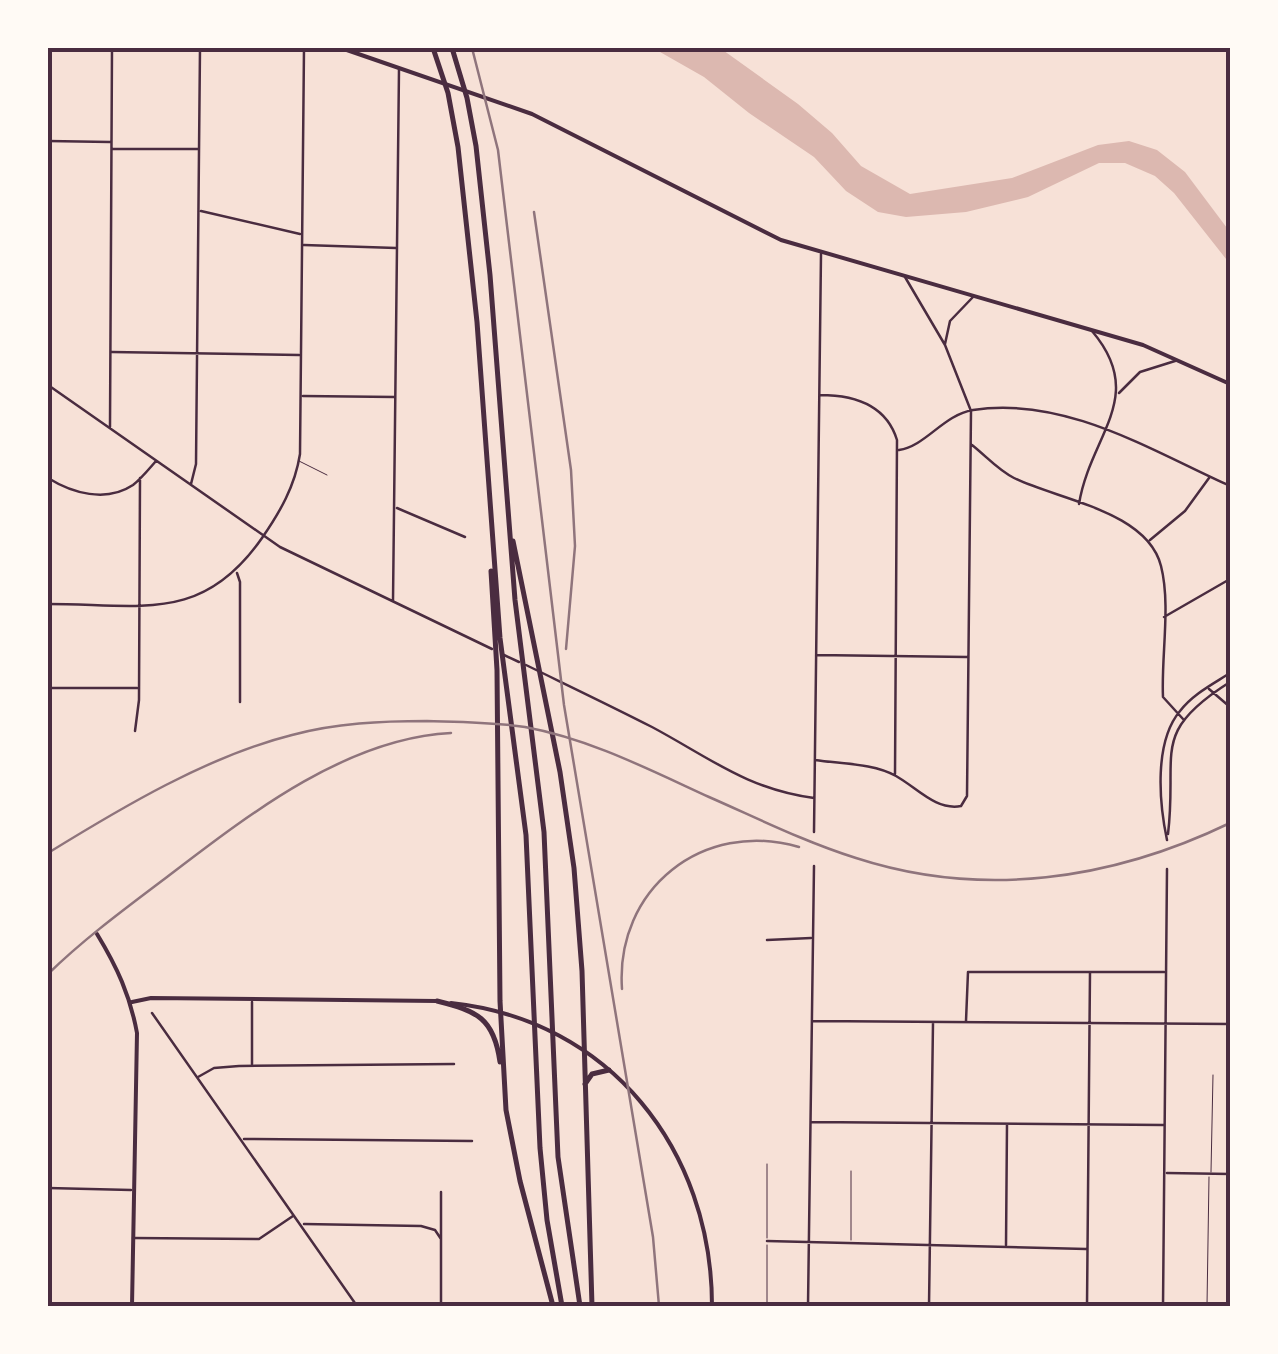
<svg xmlns="http://www.w3.org/2000/svg" width="1278" height="1354" font-family="'Nunito Sans',sans-serif">
	<style>
		.water { fill: #dcb8b0 }
		.lines { fill: none; stroke-linecap: round; stroke-linejoin: round }
		.service { stroke: #4a2c40; stroke-width: 1 }
		.minor { stroke: #4a2c40; stroke-width: 2.5 }
		.secondary { stroke: #4a2c40; stroke-width: 4 }
		.primary { stroke: #4a2c40; stroke-width: 4 }
		.motorway { stroke: #4a2c40; stroke-width: 5 }
		.rail { stroke: #8f747c; stroke-width: 2.5 }
		.neatline { fill: none; stroke: #4a2c40; stroke-width: 4 }
	</style>
	<rect width="100%" height="100%" fill="#f7e1d7"/>
	<!-- water -->
	<path class="water" d="M653,48H720L798,104L832,133L861,166L910,194L1012,178L1098,145L1129,141L1157,150L1185,172L1230,232V264L1174,193L1155,176L1125,163H1099L1028,197L966,212L906,217L878,212L846,191L814,157L749,113L704,77Z"/>
	<g class="lines">
		<!-- service -->
		<path class="service" d="M299,461L327,475
			M767,1164V1238
			M851,1171V1240
			M1211,1172L1213,1075
			M767,1306V1245
			M1207,1306L1209,1177"/>
		<!-- minor -->
		<path class="minor" d="M48,141L110,142
			M113,149H199
			M201,211L300,234
			M304,245L396,248
			M945,344L950,321L973,297
			M112,352L299,355
			M48,385L280,547L492,649
			M1119,393L1140,372L1175,361
			M820,395C854,395 886,404 897,440L895,774
			M303,396L395,397
			M110,427L112,48
			M972,445C986,456 998,470 1014,478C1059,500 1147,511 1161,566C1171,605 1161,657 1163,697L1183,719
			M899,450C926,446 943,415 973,410C1065,396 1150,450 1230,486
			M48,478C72,493 106,503 133,485C141,479 149,469 156,461
			M191,484L196,464L200,48
			M1079,504C1090,435 1148,397 1092,331
			M397,508L465,537
			M1150,540L1185,511L1209,478
			M237,573L240,582V702
			M393,601L399,69
			M48,604C141,604 202,624 262,538C280,512 295,486 300,454L304,48
			M1164,617L1230,579
			M504,655L519,662
			M816,655L967,657
			M526,665C569,686 611,706 652,727C710,758 747,789 814,798
			M48,688H137
			M1209,689L1230,707
			M135,731L139,700L140,478
			M815,760C840,764 873,763 896,776C916,787 936,811 961,806L967,796L971,411L945,345L905,277
			M814,832L821,254
			M1168,834C1178,752 1149,733 1230,682
			M1167,840C1159,802 1154,742 1180,711C1193,694 1213,684 1230,673
			M767,940L811,938
			M252,1002V1064
			M152,1013L357,1306
			M813,1021L1230,1024
			M966,1021L968,972H1164
			M198,1077L214,1068L239,1066L454,1064
			M811,1122L1163,1125
			M244,1139L472,1141
			M1167,1173L1230,1174
			M48,1188L131,1190
			M304,1224L421,1226L435,1230L441,1239
			M133,1238L259,1239L293,1216
			M767,1241L1086,1249
			M1006,1245L1007,1124
			M441,1306V1192
			M808,1306L814,866
			M929,1306L933,1023
			M1087,1306L1090,972
			M1163,1306L1167,869"/>
		<!-- secondary -->
		<path class="secondary" d="M97,934C117,967 130,995 137,1033L132,1306
			M132,1002L151,998L437,1001
			M451,1003C610,1020 712,1150 712,1306"/>
		<!-- primary -->
		<path class="primary" d="M341,48L532,114L781,240L1143,345L1230,384"/>
		<!-- motorway -->
		<path class="motorway" d="M433,48L448,93L458,147L477,322L500,638L526,835L540,1148L547,1220L562,1306
			M452,48L467,98L476,146L490,275L515,600L544,832L558,1157L580,1306
			M513,541L560,772L574,868L582,971L592,1306
			M491,571L497,670L500,1001L506,1110L520,1181L553,1306
			M437,1001C477,1011 494,1018 500,1062
			M585,1084L592,1074L609,1070"/>
		<!-- rail -->
		<path class="rail" d="M472,48L498,150L564,705L653,1237L659,1306
			M534,212L571,470L575,546L566,649
			M48,853C121,808 208,756 292,735C336,723 382,721 427,721C460,722 493,722 525,727C590,739 650,770 709,797C757,818 805,842 856,858C982,899 1112,880 1230,823
			M48,974C85,938 126,908 167,877C247,816 346,738 451,733
			M622,989C615,889 703,819 799,847"/>
	</g>
	<!-- border -->
	<rect width="1278" height="1354" fill="none" stroke="#fffaf5" stroke-width="100"/>
	<rect x="50" y="50" width="1178" height="1254" class="neatline"/>
</svg>
